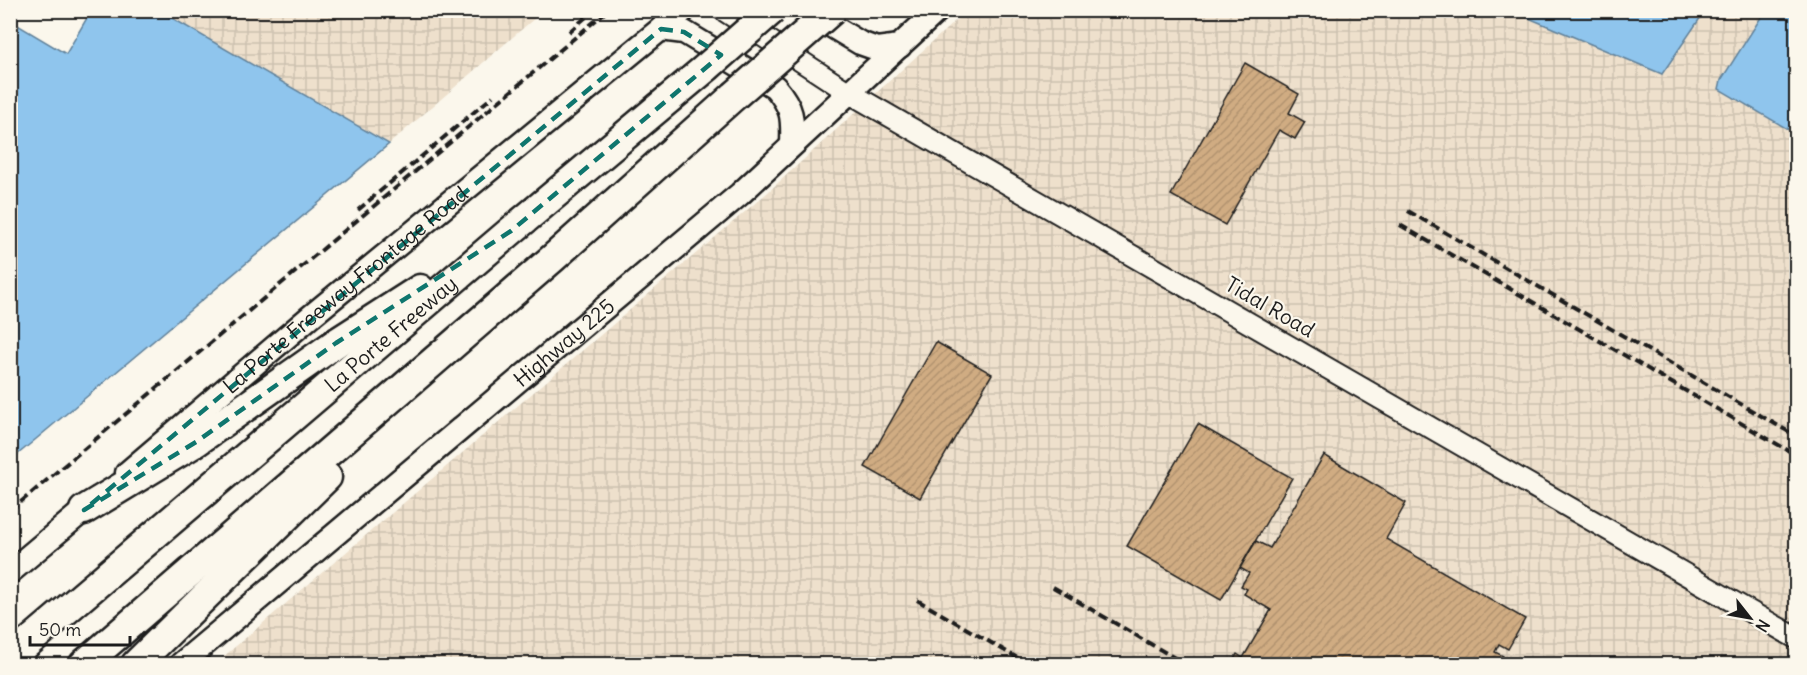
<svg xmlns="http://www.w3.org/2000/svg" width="1807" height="675" font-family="Delius,sans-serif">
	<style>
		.industrial { fill: url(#industrial-grid) }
		.water { fill: #8fc5ed; stroke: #618199; stroke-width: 1.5 }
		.building { fill: url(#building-hatch); stroke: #1c1c1c; stroke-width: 1.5 }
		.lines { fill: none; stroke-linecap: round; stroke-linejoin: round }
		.tertiary-casing { stroke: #1c1c1c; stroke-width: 24 }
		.secondary-casing { stroke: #1c1c1c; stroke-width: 27 }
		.motorway-casing { stroke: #1c1c1c; stroke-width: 33 }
		.tertiary { stroke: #fbf7ec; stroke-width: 20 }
		.secondary { stroke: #fbf7ec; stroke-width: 22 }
		.motorway { stroke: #fbf7ec; stroke-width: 28 }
		.rail { stroke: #1c1c1c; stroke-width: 4; stroke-dasharray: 9 4.5; stroke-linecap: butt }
		.motorway-bridge-casing { stroke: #1c1c1c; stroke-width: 33; stroke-linecap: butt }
		.motorway-bridge { stroke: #fbf7ec; stroke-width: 28 }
		.marked { fill: none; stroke: #0f766e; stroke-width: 4.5; stroke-dasharray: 12 8; stroke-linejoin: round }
		.labels { text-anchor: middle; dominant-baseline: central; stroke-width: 4.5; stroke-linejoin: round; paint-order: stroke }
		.street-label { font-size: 21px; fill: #1c1c1c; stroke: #fbf7ec }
	</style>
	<defs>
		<pattern id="industrial-grid" width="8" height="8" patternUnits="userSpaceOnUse" patternTransform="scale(1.5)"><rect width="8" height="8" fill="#eee0cc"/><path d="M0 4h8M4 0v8" fill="none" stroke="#ccc0af"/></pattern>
		<pattern id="building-hatch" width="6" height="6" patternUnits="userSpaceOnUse" patternTransform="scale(1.5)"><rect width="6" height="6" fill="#d0ac82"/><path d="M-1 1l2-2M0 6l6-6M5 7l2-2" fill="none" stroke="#b29370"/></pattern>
	</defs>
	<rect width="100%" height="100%" fill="#fbf7ec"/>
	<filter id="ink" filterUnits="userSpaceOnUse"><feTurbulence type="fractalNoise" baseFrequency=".0167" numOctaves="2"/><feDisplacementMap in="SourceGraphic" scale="12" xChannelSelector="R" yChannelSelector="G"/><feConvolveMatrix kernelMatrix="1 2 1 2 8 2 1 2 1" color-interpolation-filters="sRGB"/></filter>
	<g filter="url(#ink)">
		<!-- industrial -->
		<path class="industrial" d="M160,11H543L389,144Z
			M966,11H1796V664H215L767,193Z"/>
		<!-- water -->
		<path class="water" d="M91,11H160L389,144L11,460V21L66,54Z
			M1512,11H1705L1662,74Z
			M1765,11H1796V134L1719,89L1721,80Z"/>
		<!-- building -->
		<path class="building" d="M1245,63L1299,94L1289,113L1305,122L1295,139L1279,130L1225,225L1171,195Z
			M936,342L992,374L920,498L865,467Z
			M1198,424L1292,478L1221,600L1127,546Z
			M1324,455L1406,503L1386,539L1525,619L1508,649L1499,644L1495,652L1503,656L1498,664H1231L1237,654L1243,658L1271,610L1244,594L1247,589L1241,586L1249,573L1240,568L1256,541L1270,548Z"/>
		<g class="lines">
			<!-- tertiary casing -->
			<g class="tertiary-casing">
				<path id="tertiary" d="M723,10L848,92L1796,638"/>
			</g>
			<!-- secondary casing -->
			<g class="secondary-casing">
				<g id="secondary">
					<path d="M805,10L860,43L877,49L900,46"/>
					<path d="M661,29L684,32L775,87C793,108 793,118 792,145"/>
					<path id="s1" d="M127,473L310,317L684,10"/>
					<path d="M10,572L97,499"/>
					<path id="s2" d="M181,664L740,194L938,10"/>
				</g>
			</g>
			<!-- motorway casing -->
			<g class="motorway-casing">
				<g id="motorway">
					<path d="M84,510L196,442L336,343L420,289"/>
					<path id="s3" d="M10,658L511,231L707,67"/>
					<path d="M84,664L553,258L734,96"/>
					<path d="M136,664L327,477"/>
				</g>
			</g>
			<!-- tertiary -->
			<use href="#tertiary" class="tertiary"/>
			<!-- secondary -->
			<use href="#secondary" class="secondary"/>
			<!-- motorway -->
			<use href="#motorway" class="motorway"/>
			<!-- rail -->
			<path class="rail" d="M569,32L594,10
				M358,210L493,96
				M1408,211L1796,436
				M1400,225L1796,455
				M10,511L608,10
				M1053,587L1185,664
				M917,600L1028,664"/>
			<!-- motorway-bridge casing -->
			<g class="motorway-bridge-casing">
				<path id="motorway-bridge" d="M707,67L772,10
					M734,96L832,10"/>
			</g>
			<!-- motorway-bridge -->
			<use href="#motorway-bridge" class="motorway-bridge"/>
		</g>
	</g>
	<!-- marked area -->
	<path class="marked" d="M661,29L684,32L721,55L511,231L336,343L196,442L84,510Z"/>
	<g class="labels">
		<!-- street labels -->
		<g class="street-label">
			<text stroke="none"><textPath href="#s1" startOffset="285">La Porte Freeway Frontage Road</textPath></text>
			<text transform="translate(1270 307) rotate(30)">Tidal Road</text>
			<text stroke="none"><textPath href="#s3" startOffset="500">La Porte Freeway</textPath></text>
			<text stroke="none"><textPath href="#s2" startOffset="500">Highway 225</textPath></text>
		</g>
	</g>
	<!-- margin -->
	<rect width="1807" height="675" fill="none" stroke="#fbf7ec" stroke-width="36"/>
	<rect x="18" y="18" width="1771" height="639" fill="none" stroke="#1c1c1c" stroke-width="2" filter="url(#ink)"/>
	<!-- north arrow -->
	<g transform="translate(1750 618) rotate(121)" stroke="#fbf7ec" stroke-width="4.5" paint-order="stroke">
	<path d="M0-4.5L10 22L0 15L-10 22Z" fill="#1c1c1c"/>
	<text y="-9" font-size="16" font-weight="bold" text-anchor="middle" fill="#1c1c1c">N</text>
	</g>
	<!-- scale -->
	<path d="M30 636v9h100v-9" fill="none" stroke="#1c1c1c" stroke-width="3"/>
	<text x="39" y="636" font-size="18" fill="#1c1c1c" stroke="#fbf7ec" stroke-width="4.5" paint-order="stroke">50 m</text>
</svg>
